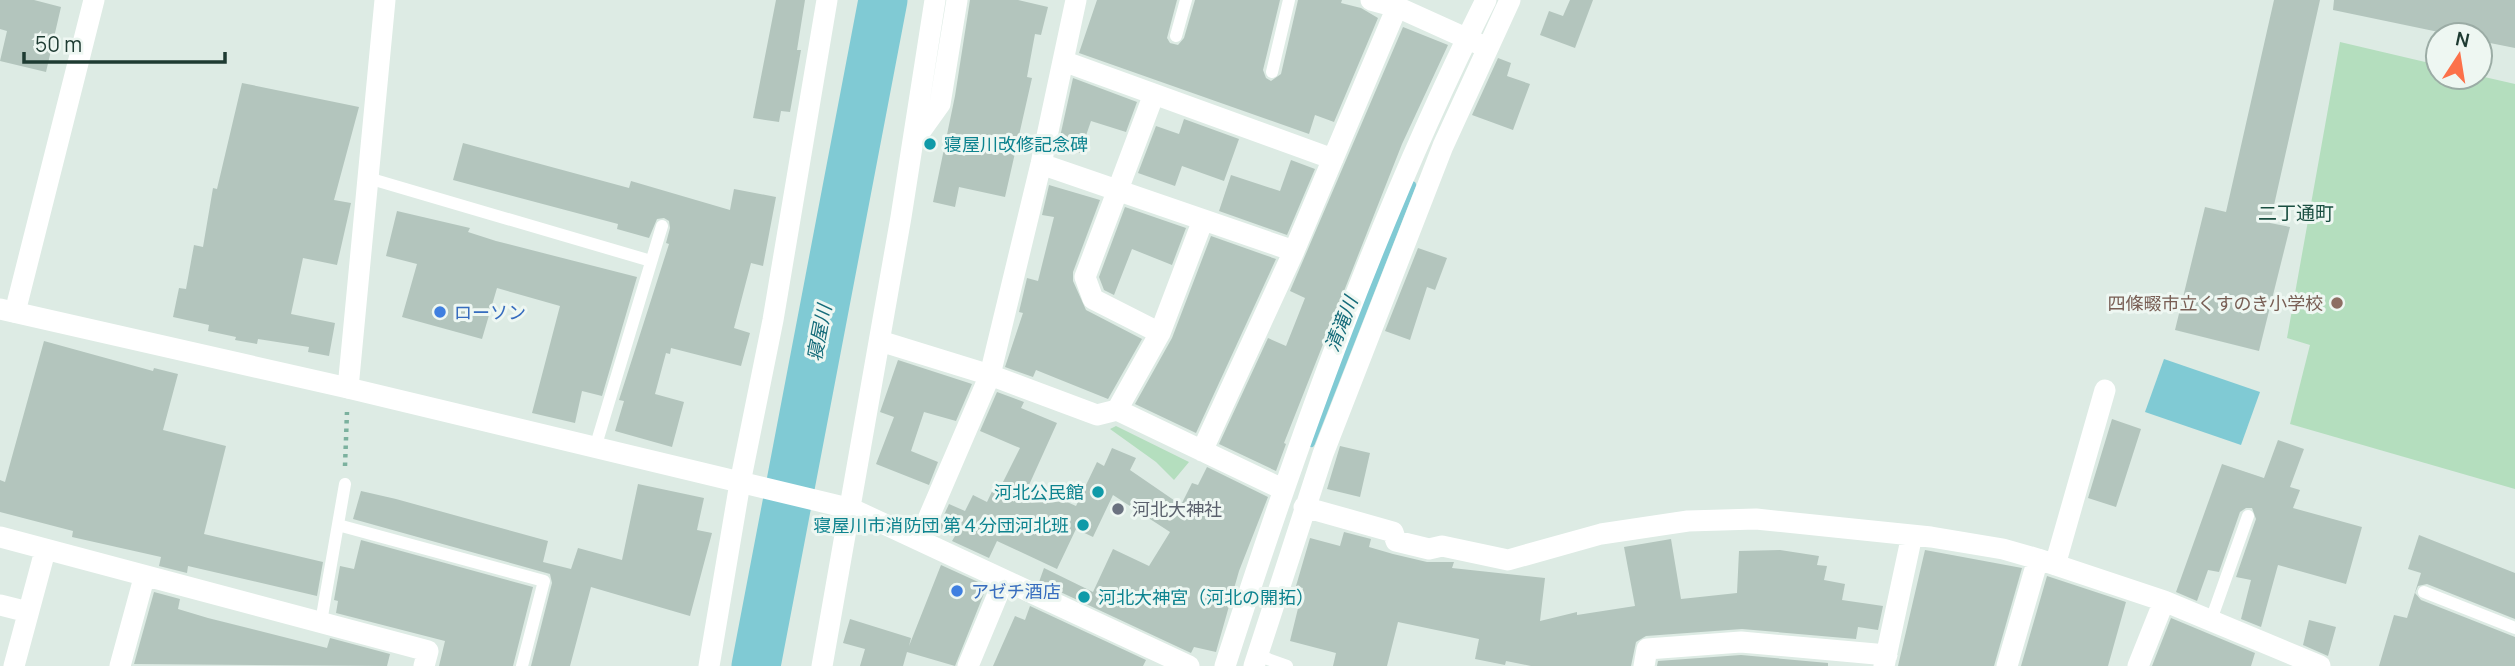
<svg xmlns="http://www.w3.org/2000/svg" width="2515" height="666" font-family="Manrope,'Noto Sans JP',sans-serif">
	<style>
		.green { fill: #b4debe }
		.water { fill: #80cad4 }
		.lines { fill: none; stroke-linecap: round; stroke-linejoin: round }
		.stream { stroke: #80cad4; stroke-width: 8 }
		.river { stroke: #80cad4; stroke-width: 49 }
		.building { fill: #b3c5bd }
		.path { stroke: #7bb19e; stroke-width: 4.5; stroke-dasharray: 3.5 5; stroke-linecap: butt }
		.service { stroke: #fff; stroke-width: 12 }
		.minor { stroke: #fff; stroke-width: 21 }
		.tertiary { stroke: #fff; stroke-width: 21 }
		.culture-dot { fill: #0f9aa8; stroke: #eef7f2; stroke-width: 2.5 }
		.education-dot { fill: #8d6e63; stroke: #eef7f2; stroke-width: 2.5 }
		.shop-dot { fill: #3f7fe0; stroke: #eef7f2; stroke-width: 2.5 }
		.worship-dot { fill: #6b7280; stroke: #eef7f2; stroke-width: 2.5 }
		.labels { text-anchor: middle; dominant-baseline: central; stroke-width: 6; stroke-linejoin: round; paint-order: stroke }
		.culture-label { font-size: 18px; fill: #0d838f; stroke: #eef7f2; text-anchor: start }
		.education-label { font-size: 18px; fill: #785e54; stroke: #eef7f2; text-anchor: end }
		.shop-label { font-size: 18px; fill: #366cbe; stroke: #eef7f2; text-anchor: start }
		.worship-label { font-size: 18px; fill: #5b616d; stroke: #eef7f2; text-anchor: start }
		.neighbourhood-label { font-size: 19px; fill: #194e40; stroke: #eef7f2 }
		.water-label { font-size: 19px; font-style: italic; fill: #156c7a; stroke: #eef7f2 }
	</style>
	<rect width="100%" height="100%" fill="#ddebe4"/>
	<!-- green -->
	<path class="green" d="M2340,42L2438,65V77L2480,76L2515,84V489L2290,424L2310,345L2287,338Z
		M1116,426L1189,462L1174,480L1156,462L1110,429Z"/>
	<!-- water -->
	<path class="water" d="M2164,359L2260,392L2241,445L2145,412Z"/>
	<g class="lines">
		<!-- stream -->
		<path class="stream" d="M1311,443L1412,185"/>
		<!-- river -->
		<path class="river" d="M756,666L883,0"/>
	</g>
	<!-- building -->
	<path class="building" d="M0,0H34L61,7L46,72L0,61L7,31L0,29Z
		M776,0H805L797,50H801L790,112L781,111L779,122L753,118Z
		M970,0H1018L1048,7L1041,35L1035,34L1027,77L1032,78L1005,197L959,187L955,207L933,202L955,96Z
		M1097,0H1177L1167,38L1170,43L1178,45L1184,38L1195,0H1280L1263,70L1266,78L1271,81L1281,74L1298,0H1342L1341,3L1361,8L1378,18L1334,122L1315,115L1309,134L1079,53Z
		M1570,0H1593L1575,48L1540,35L1549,11L1563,16Z
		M2274,0H2320L2270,223L2290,227L2259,351L2175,330L2205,207L2226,212Z
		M2334,0H2515V48L2480,41V35H2453L2333,10Z
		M1403,27L1448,45L1402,144L1284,443L1286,444L1276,471L1219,444L1268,338L1286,346L1305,298L1290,291Z
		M1498,58L1511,63L1507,76L1530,84L1513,130L1472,115Z
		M1073,78L1137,102L1126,132L1091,121L1080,153L1058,146Z
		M242,83L359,107L334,200L351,203L337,265L303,258L291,314L335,323L329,356L308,352L309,347L258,339L257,344L235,340L236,337L208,331L209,325L173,317L179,288L186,289L194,245L203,247L213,188L217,189Z
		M1184,119L1239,139L1224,181L1182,166L1175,186L1138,173L1156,126L1179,134Z
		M463,143L629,188L631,181L730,210L734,189L776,197L763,266L751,263L734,328L750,333L741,366L671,348L670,354L666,353L655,394L684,402L672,447L615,431L624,401L619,400L669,244L666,243L670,228L669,221L664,218L657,219L649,238L617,229L618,224L453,180Z
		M1291,160L1315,169L1287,235L1219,211L1231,175L1280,191Z
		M1049,185L1100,200L1073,272V281L1086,310L1142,339L1108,399L1036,370L1033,377L1005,367L1023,313L1019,312L1027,278L1038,281L1054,217L1042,215Z
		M1125,207L1186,228L1172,265L1132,249L1114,295L1104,290L1099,277Z
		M397,211L470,228L468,232L496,241L637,277L602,396L582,391L575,423L532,413L560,306L497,288L482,339L402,317L417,264L386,256Z
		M1211,236L1276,259L1196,433L1135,404L1172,338Z
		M1418,248L1447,258L1435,290L1427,287L1410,340L1385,331Z
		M44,341L153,371L154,368L178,374L163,430L226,446L204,534L323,562L317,596L188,566L187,573L159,566L161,557L72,537L73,531L0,512V480L5,482Z
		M898,360L972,384L956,421L924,412L911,451L938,462L929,485L876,464L894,417L880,412Z
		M997,392L1024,402L1021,408L1057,423L1029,485L1076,506L1097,462L1104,466L1112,448L1136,458L1130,470L1181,505L1192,483L1198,485L1207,467L1268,497L1239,571L1216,652L1194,647L1191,653L1039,582L1044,568L1093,592L1113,549L1149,566L1170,532L1113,495L1093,537L1076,529L1057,569L997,541L989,558L952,541L955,536L938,528L949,504L965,511L973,495L987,502L996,483L1001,486L1020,448L980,431Z
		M2112,419L2141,429L2116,507L2088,498Z
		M2278,440L2304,449L2290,487L2300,490L2293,508L2362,527L2346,584L2278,565L2261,627L2241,619L2251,580L2236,577L2256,519L2252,508H2246L2240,512L2219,572L2208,570L2197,601L2176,592L2222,464L2264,478Z
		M1340,446L1370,453L1360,497L1327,489Z
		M638,484L704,498L697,530L712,533L690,616L591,587L570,666H531L552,583L550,574L353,519L361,491L396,499L548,541L543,562L571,569L578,548L622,560Z
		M1344,532L1371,539L1369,547L1393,554L1427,562H1454L1452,568L1545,578L1540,621L1577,612V615L1635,606L1624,547L1671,539L1681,599L1737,593L1739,551L1780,550L1819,556L1817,565L1827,566L1824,580L1845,584L1842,600L1883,606L1878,630L1858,627L1856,639L1742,629L1646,636L1636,642L1631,666H1531L1506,661L1505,665L1475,659L1479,639L1398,622L1387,666H1333L1336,653L1290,641L1303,588L1296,586L1310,538L1340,546Z
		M2419,535L2515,573V619L2427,584L2418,586L2415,593L2421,600L2515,637V666H2379L2394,615L2407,618L2421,573L2408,569Z
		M361,540L533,587L513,666H439L445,641L336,613L338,601L334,600L340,566L354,569Z
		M1925,550L2022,568L1994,666H1898Z
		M941,565L987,586L955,666L907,652L903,666H860L865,649L843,643L850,619L911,638L909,646Z
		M2047,576L2126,602L2108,666H2021Z
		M154,592L180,599L178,609L208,618L327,648L330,638L390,654L387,666L134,664Z
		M1030,606L1146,660L1143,666H993L1015,616L1025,620Z
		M2171,618L2255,653L2251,666H2152Z
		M2309,620L2336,627L2328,656L2303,645Z
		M1741,655L1828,663V666H1657L1658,661Z"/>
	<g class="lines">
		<!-- path -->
		<path class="path" d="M345,466L347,412"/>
		<!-- service -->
		<path class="service" d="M1176,36L1186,0
			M1272,72L1289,0
			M368,178L651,261
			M595,448L662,226
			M338,525L544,581L522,666
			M2424,592L2515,628
			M2211,620L2248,516
			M321,622L345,484
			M1257,655L1287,666"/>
		<!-- minor -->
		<path class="minor" d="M1371,0L1397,7L1479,44
			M1063,61L1333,159
			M1154,94L1085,277L1093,299L1160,333
			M915,139L940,104L957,0
			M1041,164L1294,251
			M15,312L94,0
			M880,341L990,375L1097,415L1117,410L1282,489
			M348,388L385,0
			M1117,410L1160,333L1203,220
			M1202,451L1294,251L1397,7
			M1304,507L1393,532L1396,541L1429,549L1442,546L1508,560L1601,534L1688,521L1756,519L1931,537L2003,549L2038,559L2164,601L2320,666
			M852,509L1189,666
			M0,537L428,651L424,666
			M919,540L990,375L1041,164L1076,0
			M2055,565L2105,390
			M0,605L28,612
			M14,666L45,551
			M120,666L144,578
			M709,666L740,483L773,320L827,0
			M822,666L901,217L935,0
			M968,666L1003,582
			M1225,666C1298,440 1379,213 1486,0
			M1254,666L1323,454L1443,146L1510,0
			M1644,666L1647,649L1741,642L1887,655
			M1884,666L1912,535
			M2007,666L2038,559
			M2138,666L2164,601"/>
		<!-- tertiary -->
		<path class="tertiary" d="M0,309L348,388L852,509"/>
	</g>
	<!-- markers -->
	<g class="culture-dot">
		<circle cx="930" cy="144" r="7"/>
		<circle cx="1098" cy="492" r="7"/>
		<circle cx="1083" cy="525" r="7"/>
		<circle cx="1084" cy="597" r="7"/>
	</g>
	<circle class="education-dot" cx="2337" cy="303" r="7"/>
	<g class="shop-dot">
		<circle cx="440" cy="312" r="7"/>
		<circle cx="957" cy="591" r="7"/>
	</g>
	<circle class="worship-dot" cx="1118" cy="509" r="7"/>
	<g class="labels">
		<!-- culture labels -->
		<g class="culture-label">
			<text x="944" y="144">寝屋川改修記念碑</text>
			<text x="1084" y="492" text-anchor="end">河北公民館</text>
			<text x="1069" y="525" text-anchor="end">寝屋川市消防団 第４分団河北班</text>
			<text x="1098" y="597">河北大神宮（河北の開拓）</text>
		</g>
		<!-- education labels -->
		<g class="education-label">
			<text x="2323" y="303">四條畷市立くすのき小学校</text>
		</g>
		<!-- shop labels -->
		<g class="shop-label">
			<text x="454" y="312">ローソン</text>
			<text x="971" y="591">アゼチ酒店</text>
		</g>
		<!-- worship labels -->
		<g class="worship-label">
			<text x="1132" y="509">河北大神社</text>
		</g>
		<!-- neighbourhood labels -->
		<g class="neighbourhood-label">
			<text x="2296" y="213">二丁通町</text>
		</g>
		<!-- water labels -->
		<g class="water-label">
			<text transform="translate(1341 324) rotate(-69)">清滝川</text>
			<text transform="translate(819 333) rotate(-79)">寝屋川</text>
		</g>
	</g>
	<!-- north arrow -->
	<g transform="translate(2459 56) rotate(12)"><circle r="33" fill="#eef7f2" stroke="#9baca5" stroke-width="2"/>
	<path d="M0-5L12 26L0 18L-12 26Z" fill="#fc714a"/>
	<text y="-10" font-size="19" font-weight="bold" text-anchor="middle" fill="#1e3b32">N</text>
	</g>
	<!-- scale -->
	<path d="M24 52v10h201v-10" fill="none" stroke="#1e3b32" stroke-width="3.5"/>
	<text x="35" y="52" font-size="21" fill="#1e3b32" stroke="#eef7f2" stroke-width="5" paint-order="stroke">50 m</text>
</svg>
